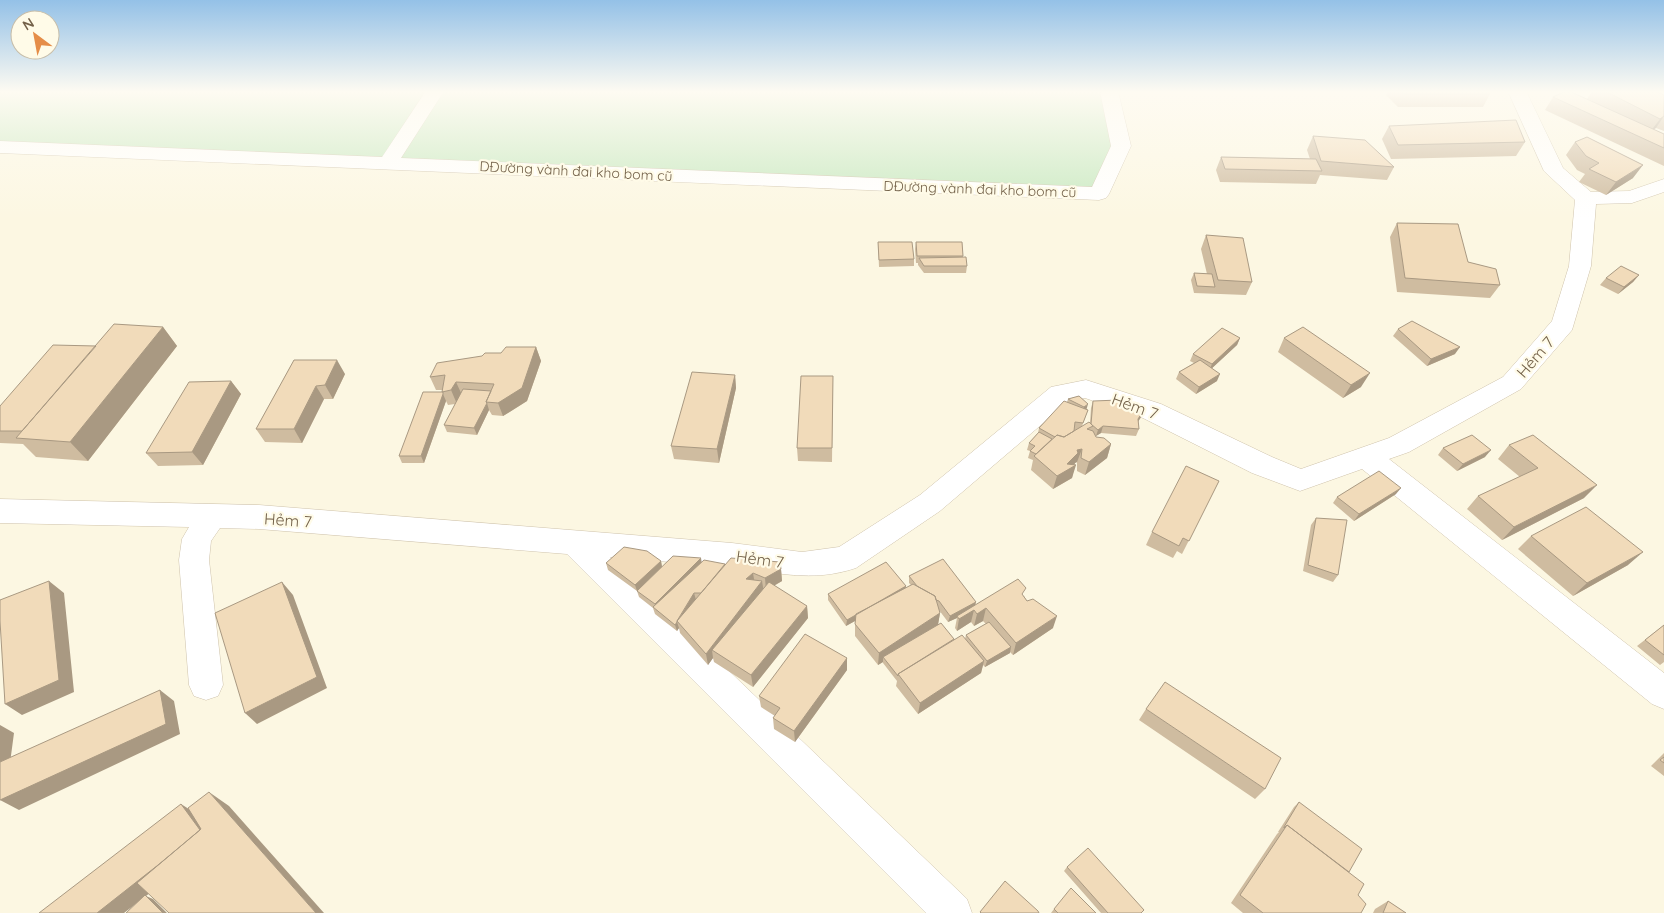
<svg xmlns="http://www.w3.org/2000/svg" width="1664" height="913" font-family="Quicksand,sans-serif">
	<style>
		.green { fill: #c8e9c1 }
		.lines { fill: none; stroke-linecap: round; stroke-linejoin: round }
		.street-casing { stroke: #cfc3ac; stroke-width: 1 }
		.street { fill: #fff; fill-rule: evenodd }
		.wall { fill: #cfbca0; fill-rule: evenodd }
		.shaded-wall { fill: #a99982 }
		.building { fill: #f1dbba; stroke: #a99982 }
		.labels { text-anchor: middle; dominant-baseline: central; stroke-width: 4.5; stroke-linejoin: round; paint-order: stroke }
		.far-street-label { font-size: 14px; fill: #736149; stroke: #fffbe8 }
		.street-label { font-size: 16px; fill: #736149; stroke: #fffbe8 }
	</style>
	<rect width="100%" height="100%" fill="#fcf7e2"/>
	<!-- green -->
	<path class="green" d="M0,91H1109L1121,146L1099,194L0,153Z"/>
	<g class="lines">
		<!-- street casing -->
		<g class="street-casing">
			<path id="street" d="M426,91H444L401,158L1092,187L1111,146L1100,91H1118L1131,146L1109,194L1106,198L1099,200L0,153V141L382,157Z
				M1508,91H1526L1563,168L1591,192L1629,191L1664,179V192L1632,203L1596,204L1591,266L1572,330L1521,389L1409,452L1389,459L1664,673V709L1652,704L1362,469L1300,491L1252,473L1143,418L1085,398L1068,402L940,511L856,568C811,583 776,572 731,567C691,563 650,561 610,557L967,899L972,913H926L567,554L259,529L220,528L211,541L209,560L223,685L218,696L206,700L194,696L189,685L179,560L182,539L189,527L0,523V499L259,505L732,543L802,552L839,547L920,495L1051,387L1086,380L1161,404L1272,457L1301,469L1389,438L1503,377L1552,321L1569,266L1575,200L1544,171Z"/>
		</g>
		<!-- street -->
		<use href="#street" class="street"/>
	</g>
	<!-- wall -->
	<path class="wall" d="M1388,91H1488L1490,94L1483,107H1398L1386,95Z
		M1592,91H1655L1664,95V131L1656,128L1653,129L1664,134V166L1545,110L1553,97L1587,99Z
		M1389,126L1525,142L1516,156L1391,159L1382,139Z
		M1313,136L1394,167L1387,180L1320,175L1316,184L1220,182L1216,170L1221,157L1310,159L1307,150Z
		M1575,142L1633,178L1606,195L1579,182L1585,174L1577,170L1566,155Z
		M1397,223L1468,262L1500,285L1490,298L1397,292L1390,237Z
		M1206,235L1252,282L1246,295L1194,293L1191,280L1194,273L1207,274L1201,249Z
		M878,242L914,259V266L879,267Z
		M916,242H962L963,257L967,266L966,273H924L918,265V263H916L915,249Z
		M1639,275L1633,282L1618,294L1600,285L1606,278Z
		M163,327L177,346L88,461L36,457L23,444L0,443V406L96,346Z
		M1398,329L1455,354L1427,366L1393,336Z
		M1240,338L1237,345L1212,368L1217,381L1196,394L1176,379L1179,372L1194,363L1190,361L1193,354Z
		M1284,338L1361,387L1343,398L1278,352Z
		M536,347L541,361L527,401L503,416L492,415L489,410L477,435L447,432L444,425L455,404L448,405L446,401L424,463H402L399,456L443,392V390H436L430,377L501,353Z
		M294,360L345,374L333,399H324L302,443L265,442L256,429Z
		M735,375L736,388L719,463L674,459L671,446Z
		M833,376L832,462L798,461L797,448Z
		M231,381L241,394L203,465L158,466L146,453Z
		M1079,396L1086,410H1088L1082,426L1090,423L1091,408L1093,401L1143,414L1138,422L1139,429L1136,436L1101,433L1096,436V437L1111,444L1107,458L1085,475L1077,471V462L1075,463L1072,478L1053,489L1031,470L1033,460L1028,458L1030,451L1027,450L1029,443L1038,433L1039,428L1067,402L1068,399Z
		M1509,445L1584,498L1502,540L1467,509L1478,496L1520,477L1498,459Z
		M1443,448L1485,457L1457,471L1438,455Z
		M1219,481L1182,554L1177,551L1173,558L1146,545L1152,532Z
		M1396,494L1354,521L1333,503L1337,497Z
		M1316,518L1338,575L1333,582L1303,571L1311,525Z
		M1531,536L1628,565L1573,596L1518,549Z
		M661,561L662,567L702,562L781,569L782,581L774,586L807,606L808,618L753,687L714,662L713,658L708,665L680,633L679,628L677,631L655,614L653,608L639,597L637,591L608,570L606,563Z
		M909,576L976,602L975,605L1024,596L1027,601L1053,628L1013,655L1010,652V653L985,667L983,665L981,673L918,714L896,686L897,681L883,663V662L878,665L855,636V621L846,626L828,600V594L906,586V588L911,585L909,583ZM939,610L948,622L957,618L955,628L957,631L971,622L974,626L983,621L986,624L966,635L965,639H954L938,624L940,613Z
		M1664,625V662L1660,665L1637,646Z
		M847,658V670L795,742L774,729L773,718L775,716L761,707L759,696Z
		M1146,709L1265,789L1255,799L1139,720Z
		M1664,753V776L1651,766Z
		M1299,802L1349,872L1358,895L1361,913H1243L1231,903L1277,834L1279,832H1278L1294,807Z
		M1067,867L1141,913H1101L1064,871Z
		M1388,901L1406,913H1373L1375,909Z
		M1054,909L1096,913H1051Z"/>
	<!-- shaded-wall -->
	<path class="shaded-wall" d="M1664,116L1656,128L1650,132L1660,119Z
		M1643,165L1633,178L1606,195L1616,182Z
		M1639,275L1633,282L1618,294L1624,287Z
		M163,327L177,346L88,461L70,442Z
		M1240,338L1237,345L1209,371L1212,364Z
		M536,347L541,361L527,401L503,416L498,403Z
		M1460,347L1455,354L1427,366L1431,359Z
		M337,360L345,374L333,399L325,385Z
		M1370,373L1361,387L1343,398L1351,385Z
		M1220,374L1217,381L1196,394L1199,387Z
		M735,375L736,388L719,463L717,449Z
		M231,381L241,394L203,465L192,452Z
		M456,382L462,395L457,404L451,390Z
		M316,386L324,399L302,443L294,429Z
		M443,394L446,401L424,463L421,456Z
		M487,403L489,410L477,435L474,428Z
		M1088,404L1086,411L1082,414L1084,407Z
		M1145,408L1143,414L1135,426L1138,419Z
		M1103,426L1101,433L1096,436L1098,430Z
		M1111,444L1107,458L1085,475L1089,462Z
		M1082,449L1077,462L1075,463L1073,467L1076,465L1072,478L1053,489L1057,476L1067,464L1077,450Z
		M1491,450L1485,457L1457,471L1463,464Z
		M1597,485L1584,498L1502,540L1514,527Z
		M1401,488L1396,494L1354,521L1359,514Z
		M1643,552L1628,565L1573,596L1587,583Z
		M701,558L702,564L657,611L655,604Z
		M661,561L662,567L637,591L635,585Z
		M781,569L782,581L766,590L765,578Z
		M753,573L755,585L746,579Z
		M49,581L64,593L74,692L22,715L5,704Z
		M762,581L764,593L712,650L713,658L708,665L706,654Z
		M282,582L293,595L327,688L257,724L245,713Z
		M906,586L905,593L846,626L847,620Z
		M694,593L696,600L677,622Z
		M976,602L974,609L957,616V618L948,622L950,616Z
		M807,606L808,618L753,687L751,675Z
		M986,608L983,621L974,626L977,614Z
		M974,610L971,622L957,631L959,619Z
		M940,613L938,625L883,657V662L878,665L879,653Z
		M1057,616L1053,628L1013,655L1016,643Z
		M677,622L679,628L677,631L675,625Z
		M1011,647L1010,653L985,667L987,661Z
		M847,658V670L795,742L794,731Z
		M984,661L981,673L918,714L920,703Z
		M160,690L174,701L180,734L19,810L0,800Z
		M0,725L14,733L10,763L0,766Z
		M209,792L229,806L324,913H316Z
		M181,804L195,813L215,840L146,896L153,899L167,913H163L146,896L124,913H97Z"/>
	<!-- building -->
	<path class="building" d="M1402,91H1488L1490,94H1405Z
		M1566,91H1569L1664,134V148L1553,97Z
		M1605,91H1655L1664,95V116L1660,119Z
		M1516,120L1525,142L1398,145L1389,126Z
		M1313,136L1365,140L1394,167L1321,161Z
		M1587,137L1643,165L1616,182L1589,169L1599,163L1586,156L1575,142Z
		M1221,157L1316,159L1322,171L1225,169Z
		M1397,223L1458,224L1468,262L1496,269L1500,285L1405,278Z
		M1206,235L1243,238L1252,282L1218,280Z
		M878,242H912L914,259L879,260Z
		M916,242H962L963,256H917Z
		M966,257L967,266H924L919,258Z
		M1621,266L1639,275L1624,287L1606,278Z
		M1194,273L1212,274L1215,287L1197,286Z
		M1412,321L1460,347L1431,359L1398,329Z
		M114,324L163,327L70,442L16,438Z
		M1303,327L1370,373L1351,385L1284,338Z
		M1222,328L1240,338L1212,364L1193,354Z
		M53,345L96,346L22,431H0V406Z
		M506,347H536L522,388L498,403L486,402L494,384L456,382L451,390L442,392L445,375L430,377L437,363L482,356L485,353H501Z
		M294,360H337L325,385L316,386L294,429H256Z
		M1200,360L1220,374L1199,387L1179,372Z
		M692,372L735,375L717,449L671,446Z
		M801,376H833L832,448H797Z
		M231,381L192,452L146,453L189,382Z
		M463,389L491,391L486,402L487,403L474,428L444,425Z
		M423,392H443V394L421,456H399Z
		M1079,396L1088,404L1084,407L1068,399Z
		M1119,400L1129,407L1145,408L1138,419L1139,429L1103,426L1098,430L1091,424L1093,401Z
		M1064,401L1088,410L1083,423L1075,422L1074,431L1064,437L1057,435L1055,437L1039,428Z
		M1089,422L1093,426L1087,429L1093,431L1096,437L1104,438L1111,444L1089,462L1081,458L1082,449L1077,450L1078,453L1067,464L1076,465L1057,476L1034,456L1057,435L1064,437Z
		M1039,432L1052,439L1036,454L1030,451L1035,446L1029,443Z
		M1472,435L1491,450L1463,464L1443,448Z
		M1533,435L1597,485L1514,527L1478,496L1538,468L1509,445Z
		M1186,466L1219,481L1189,541L1183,538L1179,546L1152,532Z
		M1379,471L1401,488L1359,514L1337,497Z
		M1586,507L1643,552L1587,583L1531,536Z
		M1316,518L1347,520L1338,575L1308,565Z
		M624,547L647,551L661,561L635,585L606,563Z
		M673,556L701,558L655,604L637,591Z
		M731,558L780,562L781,569L765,578L753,573L746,579L762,581L706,654L677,621Z
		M943,559L976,602L950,616L939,601L936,600L935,596L917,586L909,576Z
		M704,560L725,564L701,593H694L677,621V622L675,625L653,607Z
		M886,562L906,586L847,620L828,594Z
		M1018,579L1026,588L1022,594L1027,601L1033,599L1057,616L1016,643L986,608L977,614L974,610L959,619L957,616Z
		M49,581L59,680L5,704L0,621V600Z
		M282,582L317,677L245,713L215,613Z
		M769,582L807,606L751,675L712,650Z
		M913,584L935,596L940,613L879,653L855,624L856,614Z
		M989,622L1011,647L987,661L966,635Z
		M941,623L954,639L898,674V676L883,657Z
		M1664,625V655L1645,640Z
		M805,634L847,658L794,731L773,718L780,708L759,696Z
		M962,635L984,661L920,703L898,674Z
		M1165,682L1281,758L1265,789L1146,709Z
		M160,690L166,724L0,800V762Z
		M1664,757V763L1660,760Z
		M209,792L316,913H169L137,883L201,829L188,808Z
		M1299,802L1362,849L1349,872L1287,825L1284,828V827Z
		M181,804L200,830L158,865L97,913H39Z
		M1287,825L1364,884L1358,895L1366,904L1361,913H1263L1240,895Z
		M1088,848L1144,910L1141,913H1108L1067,867Z
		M1005,881L1038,911L1039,913H981L980,912Z
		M1071,888L1096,913H1058L1054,909Z
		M145,895L163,913H126Z
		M1388,901L1406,913H1383Z"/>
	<!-- sky -->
	<linearGradient id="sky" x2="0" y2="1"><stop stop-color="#94c1e7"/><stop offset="0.42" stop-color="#fefbf2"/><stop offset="1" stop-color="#fefbf2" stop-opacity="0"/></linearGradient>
	<rect width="1664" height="219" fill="url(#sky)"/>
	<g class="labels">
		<!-- far-street labels -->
		<g class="far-street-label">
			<text transform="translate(576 171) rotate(3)">DĐường vành đai kho bom cũ</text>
			<text transform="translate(980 189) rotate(2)">DĐường vành đai kho bom cũ</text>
		</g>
		<!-- street labels -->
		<g class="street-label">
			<text transform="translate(1535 357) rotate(-49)">Hẻm 7</text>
			<text transform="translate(1135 406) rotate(20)">Hẻm 7</text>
			<text transform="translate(288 520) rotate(4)">Hẻm 7</text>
			<text transform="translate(760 559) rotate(8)">Hẻm 7</text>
		</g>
	</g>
	<!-- north arrow -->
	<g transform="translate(35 35) rotate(328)"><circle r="24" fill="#fffbe8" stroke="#c7bda8"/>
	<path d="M0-4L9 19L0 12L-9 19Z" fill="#e58d48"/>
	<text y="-8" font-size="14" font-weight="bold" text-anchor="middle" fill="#736149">N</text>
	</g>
</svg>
